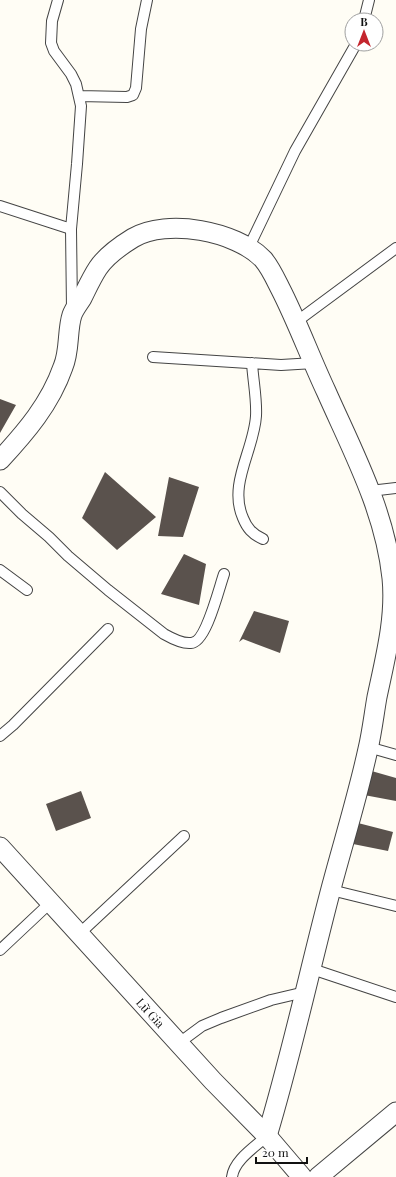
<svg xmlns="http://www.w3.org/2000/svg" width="396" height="1177" font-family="'Playfair Display',serif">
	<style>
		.building { fill: #5a524d }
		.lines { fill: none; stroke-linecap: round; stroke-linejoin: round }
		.lane-casing { stroke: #444; stroke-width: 12 }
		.street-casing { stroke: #444; stroke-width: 21 }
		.lane { stroke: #fff; stroke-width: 10 }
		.street { stroke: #fff; stroke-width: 19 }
		.labels { text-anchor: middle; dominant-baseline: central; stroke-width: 4; stroke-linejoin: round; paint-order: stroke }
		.street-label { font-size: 12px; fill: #111; stroke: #fff }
	</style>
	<rect width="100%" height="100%" fill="#fffdf5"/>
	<!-- building -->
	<path class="building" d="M0,399L16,405L0,433Z
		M105,472L156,517L117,550L82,518Z
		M169,477L199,487L183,537L158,536Z
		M184,554L206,564L199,605L161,594Z
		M254,611L289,621L280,653L243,639L239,642Z
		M368,770L396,778V801L364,795Z
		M81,791L91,818L56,831L46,804Z
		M358,823L393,832L388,851L353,844Z"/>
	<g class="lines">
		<!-- lane casing -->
		<g class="lane-casing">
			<path id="lane" d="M58,0L52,21L51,43L54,51L71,74L76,84L81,106L77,164L71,229L72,309
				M364,20L369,0
				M79,96L127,97L133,95L136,88L141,29L147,0
				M0,206L71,229
				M249,247L295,151L356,44
				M296,322L396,248
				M153,357L281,365L314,363
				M252,363C253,380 257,399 256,416C254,450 228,484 243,518C247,528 252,534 263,539
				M370,491L396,488
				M0,492L22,514L49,537L68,556L108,590L164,634C171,638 182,644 191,643C206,643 219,588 224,574
				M0,570L27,590
				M0,736L13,725L108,629
				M368,747L396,755
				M331,890L396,906
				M79,934L184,836
				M0,950L50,903
				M312,969L396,997
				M179,1043L202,1026L221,1018L271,1000L305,992
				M232,1177C234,1160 255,1147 267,1136"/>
		</g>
		<!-- street casing -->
		<g class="street-casing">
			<g id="street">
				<path d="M0,460C26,432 50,404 63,367C70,351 67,330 72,315C74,309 79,303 82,298C87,288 92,277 98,268C106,256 120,246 133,238C167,218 236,231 263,259C270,267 275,278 280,288C297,321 310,357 326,391C353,452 385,511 392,578C396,618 385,659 377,697C374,714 372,732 368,749C358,795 344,840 332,885C310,968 292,1053 267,1136"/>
				<path id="s1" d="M0,847L213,1081L267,1136L302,1177"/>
				<path d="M318,1177L396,1112"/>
			</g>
		</g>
		<!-- lane -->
		<use href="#lane" class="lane"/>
		<!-- street -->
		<use href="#street" class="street"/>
	</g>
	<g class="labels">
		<!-- street labels -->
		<g class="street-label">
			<text stroke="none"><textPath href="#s1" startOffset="224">Lữ Gia</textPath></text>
		</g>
	</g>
	<!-- north arrow -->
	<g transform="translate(364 32)"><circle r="19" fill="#ffffff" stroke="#a0a0a0"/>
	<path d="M0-3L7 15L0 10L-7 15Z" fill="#c4262e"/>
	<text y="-6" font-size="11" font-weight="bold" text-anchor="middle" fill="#111111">B</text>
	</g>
	<!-- scale -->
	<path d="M256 1157v6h51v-6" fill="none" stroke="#111111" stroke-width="2"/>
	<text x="262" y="1157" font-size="12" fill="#111111" stroke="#ffffff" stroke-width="3" paint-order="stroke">20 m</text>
</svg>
